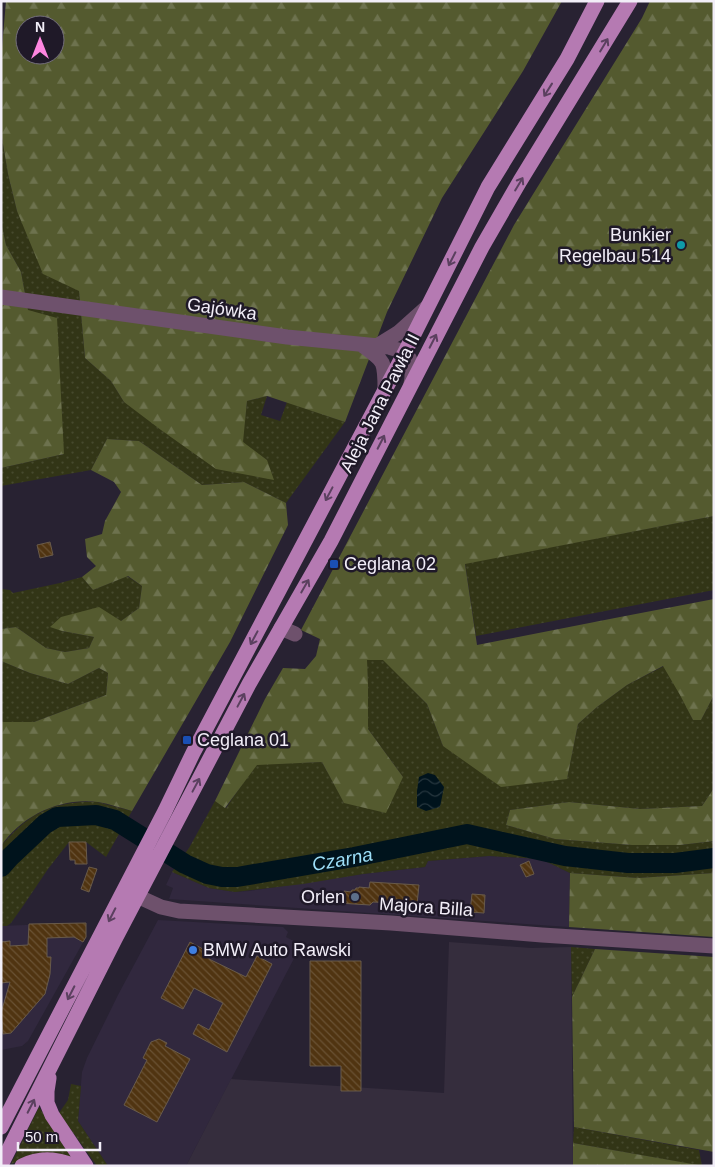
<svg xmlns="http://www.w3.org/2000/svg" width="715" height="1167" font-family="Arial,sans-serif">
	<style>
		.built { fill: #31283e }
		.industrial { fill: #352d3d }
		.grass { fill: url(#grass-dots) }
		.forest { fill: url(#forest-firs); fill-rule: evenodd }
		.water { fill: url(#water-waves) }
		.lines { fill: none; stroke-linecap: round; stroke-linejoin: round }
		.river { stroke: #00131c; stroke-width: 20 }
		.building { fill: url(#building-back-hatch); stroke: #685a4a }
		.minor { stroke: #6e516c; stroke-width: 15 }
		.major { stroke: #b57ab2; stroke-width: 15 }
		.oneway { stroke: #5b405f }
		.culture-dot { fill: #0f9aa8; stroke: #1f1928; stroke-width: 2 }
		.transit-dot { fill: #1a4fb4; stroke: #1f1928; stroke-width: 2 }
		.service-dot { fill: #5c6f8a; stroke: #1f1928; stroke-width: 2 }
		.shop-dot { fill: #3f7fe0; stroke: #1f1928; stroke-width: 2 }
		.labels { text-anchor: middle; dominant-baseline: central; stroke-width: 5; stroke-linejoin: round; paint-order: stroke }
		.poi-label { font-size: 18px; fill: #f2eef8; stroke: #1f1928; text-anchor: start }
		.street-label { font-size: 18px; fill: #f2eef8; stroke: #1f1928 }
		.water-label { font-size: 19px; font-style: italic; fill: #9cdef7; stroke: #1f1928 }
	</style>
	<defs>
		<pattern id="grass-dots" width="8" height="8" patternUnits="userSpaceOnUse" patternTransform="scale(1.25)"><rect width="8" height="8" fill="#323516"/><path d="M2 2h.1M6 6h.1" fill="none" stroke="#46492d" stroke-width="1.8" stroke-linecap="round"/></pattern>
		<pattern id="forest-firs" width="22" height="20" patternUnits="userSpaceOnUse" patternTransform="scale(1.25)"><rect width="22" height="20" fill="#545a2f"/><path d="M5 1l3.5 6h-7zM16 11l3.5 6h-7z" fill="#6d724e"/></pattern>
		<pattern id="water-waves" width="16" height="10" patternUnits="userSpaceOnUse" patternTransform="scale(1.25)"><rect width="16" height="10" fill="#00131c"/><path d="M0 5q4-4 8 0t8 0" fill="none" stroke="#26363e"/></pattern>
		<pattern id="building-back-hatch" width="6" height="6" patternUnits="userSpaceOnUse" patternTransform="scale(1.25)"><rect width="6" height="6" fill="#503411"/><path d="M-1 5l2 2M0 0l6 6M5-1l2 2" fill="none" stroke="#6a5234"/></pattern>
	</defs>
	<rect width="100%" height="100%" fill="#282232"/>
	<!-- built -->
	<path class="built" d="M489,856L541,859L570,873L569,927L169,899L173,888L166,885L172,872L209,888L235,892L249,891L363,874L425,867L428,861Z
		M158,920L283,927L288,932L286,937L301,945L186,1166H108L78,1121L82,1072L87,1058L118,995Z
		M75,923L86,937L28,1041L22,1046L1,1050V926Z"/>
	<!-- industrial -->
	<path class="industrial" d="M449,942L531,948L571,947L573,1166H186L231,1079L444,1093Z"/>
	<!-- grass -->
	<path class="grass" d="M1,132L8,174L17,211L79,291L85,358L111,381L124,402L267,460L242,443L247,401L267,396L261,415L280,421L287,402L345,422L286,503L244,482L202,485L139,441L107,439L91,470L1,486V468L64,454L28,310L21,272L6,245L1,222Z
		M714,516V590L476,636L465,563Z
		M127,576L142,586L139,608L121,621L62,631L94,637L89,648L65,652L46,648L16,627L1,629V589L10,590L13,593L60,583L82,577L93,590Z
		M383,659L427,704L443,746L567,778L578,724L597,707L627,685L664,666L681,695L693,720H701L714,695V788L702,806L640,809L569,802L510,810L506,825L555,839L632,845H680L714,841V873L638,878L570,873L541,859L489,856L428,861L425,867L363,874L303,884L235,892L209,888L172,872L189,848L215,801L226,808L256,764L322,762L344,802L403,777L368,729V683L366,660Z
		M1,661L30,673L68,684L99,668L108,673L106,695L34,722H1Z
		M82,802H97L132,811L106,857L86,842H69L48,869L23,906L11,923L7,926H1V846C5,841 10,836 14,832C34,812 54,804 82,802Z
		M571,947L595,949L572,997Z
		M71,1084L81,1086L78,1121L108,1166H97L59,1113L68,1100Z
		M39,1107L71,1157H29L11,1164Z
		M574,1127L699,1150L702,1166L573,1143Z"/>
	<!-- forest -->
	<path class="forest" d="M6,1H562L523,71L442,198L387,312L345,422L267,396L247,401L243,442L267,460L274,480L216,469L161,430L124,402L111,381L85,358L79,291L43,274L17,211L8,174L1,132V60ZM25,25H55V55H25Z
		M650,1H714V516L465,564L477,645L620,617L714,599V695L701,720H693L680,695L663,666L627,685L597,707L578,724L567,779L501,787L443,746L427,704L383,660H367L368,683V729L403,777L386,813L344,803L322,762L257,765L225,808L215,801L265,699L283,668L305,669L316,656L320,639L301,630L514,225L642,18Z
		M1,222L6,245L21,272L28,310L57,318L64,454L1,468Z
		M107,439L139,441L202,485L244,482L286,503L288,525L230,642L132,811C121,808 110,804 98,802C61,797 22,815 1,846V722H34L106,695L108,673L99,668L68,684L30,673L1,661V629L16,627L46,648L65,652L89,648L94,637L62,631L50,627L61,617L99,607L121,621L139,608L142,586L128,576L93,590L82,577L96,566L87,557L85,539L102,534L105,521L121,492L114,482L91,470Z
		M714,788V841L680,845H632L555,839L506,825L510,810L569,802L640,809L702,806Z
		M570,873L638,878L714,873V937L569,927Z
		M595,949L714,957V1152L574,1127L572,997Z
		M573,1143L698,1165L699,1166H573Z"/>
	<!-- water -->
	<path class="water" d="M428,773L435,775L444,787L440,807L426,811L417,807V791L419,777Z"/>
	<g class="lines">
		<!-- river -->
		<path class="river" id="s1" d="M1,867L9,858L45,824L57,817L96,815L115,820L185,864L207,874L222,877H237L354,857L467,834L565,856L628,863H675L714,858"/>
	</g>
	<!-- building -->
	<path class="building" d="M50,542L53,555L40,558L37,545Z
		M69,842H86L87,864H75V860H70Z
		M529,861L534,874L526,877L520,865Z
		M89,867L97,869L89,892L81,889Z
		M370,882L419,885L417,904L373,902L370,905L338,903V893H344V891L351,892L352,890H355L356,888H359V887L369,888Z
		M472,894L485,895L484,913L470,912Z
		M86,923V937L83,942L74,937L47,938V957H51L50,974L45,994L11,1033L3,1034L1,1013L10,982L1,983V942L10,941V946L28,945L29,924Z
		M190,942L212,954L209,959L246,977L257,956L272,964L227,1052L193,1034L198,1024L209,1030L223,1003L194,988L183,1009L161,998Z
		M310,961H361V1091H341V1066H310Z
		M159,1039L167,1043L165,1046L190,1059L157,1122L124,1105L147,1060L143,1058L151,1042Z"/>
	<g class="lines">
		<!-- minor -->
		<path class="minor" d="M1,297L287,337L389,347C394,349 401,350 405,353C413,359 413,375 411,384
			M362,345C385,361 385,362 385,389
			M377,346L398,333L427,307
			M281,628L295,634
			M137,896L161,907L179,911L391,923L542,935L714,946"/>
		<!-- major -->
		<path class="major" d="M49,1078L47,1091V1103L52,1115L86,1166
			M1,1127L165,811L193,753L405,352L488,187L567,59L597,1
			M1,1165L115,939L249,684L331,541L482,247L520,181L630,1
			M22,1166C40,1157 56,1158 74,1166"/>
	</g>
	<!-- one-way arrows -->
	<defs><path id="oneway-shaft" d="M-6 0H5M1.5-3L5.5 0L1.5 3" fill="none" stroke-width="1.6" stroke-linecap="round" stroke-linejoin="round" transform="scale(1.25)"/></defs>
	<g class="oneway">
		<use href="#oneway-shaft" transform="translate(604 45) rotate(-59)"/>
		<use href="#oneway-shaft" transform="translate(548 90) rotate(122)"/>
		<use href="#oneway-shaft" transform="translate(519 184) rotate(-59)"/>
		<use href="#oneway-shaft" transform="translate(452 259) rotate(117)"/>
		<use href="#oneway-shaft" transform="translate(433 341) rotate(-63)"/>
		<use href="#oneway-shaft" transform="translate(381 442) rotate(-63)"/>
		<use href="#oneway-shaft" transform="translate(329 494) rotate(118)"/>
		<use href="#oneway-shaft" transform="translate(305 586) rotate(-60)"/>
		<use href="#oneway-shaft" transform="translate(254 638) rotate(118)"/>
		<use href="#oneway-shaft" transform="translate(241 700) rotate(-62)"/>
		<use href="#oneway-shaft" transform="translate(196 785) rotate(-62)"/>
		<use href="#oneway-shaft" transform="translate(112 915) rotate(117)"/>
		<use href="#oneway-shaft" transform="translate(71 993) rotate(117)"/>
		<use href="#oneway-shaft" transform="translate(31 1106) rotate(-63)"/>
	</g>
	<!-- markers -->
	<circle class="culture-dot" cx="681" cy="245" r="5"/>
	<g class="transit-dot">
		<rect x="329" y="559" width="10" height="10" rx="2.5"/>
		<rect x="182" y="735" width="10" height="10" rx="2.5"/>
	</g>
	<circle class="service-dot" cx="355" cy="897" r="5"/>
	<circle class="shop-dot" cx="193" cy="950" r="5"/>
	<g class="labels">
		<!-- poi labels -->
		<g class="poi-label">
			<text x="671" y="235" text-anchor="end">Bunkier<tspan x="671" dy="21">Regelbau 514</tspan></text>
			<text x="344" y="564">Ceglana 02</text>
			<text x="197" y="740">Ceglana 01</text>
			<text x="345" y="897" text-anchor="end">Orlen</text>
			<text x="203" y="950">BMW Auto Rawski</text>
		</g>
		<!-- street labels -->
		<g class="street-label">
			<text transform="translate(222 309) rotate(8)">Gajówka</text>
			<text transform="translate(380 403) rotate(-63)">Aleja Jana Pawła II</text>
			<text transform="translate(426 907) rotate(4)">Majora Billa</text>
		</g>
		<!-- water labels -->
		<g class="water-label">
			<text stroke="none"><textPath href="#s1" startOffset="378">Czarna</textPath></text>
		</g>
	</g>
	<!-- border -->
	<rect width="715" height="1167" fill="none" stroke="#f2eef8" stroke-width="5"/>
	<!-- north arrow -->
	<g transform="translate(40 40)"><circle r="24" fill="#1f1928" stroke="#736e7b"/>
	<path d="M0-4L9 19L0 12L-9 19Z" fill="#fe86e0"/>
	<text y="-8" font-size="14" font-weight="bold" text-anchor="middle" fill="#f2eef8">N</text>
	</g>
	<!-- scale -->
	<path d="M18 1142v8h82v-8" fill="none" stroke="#f2eef8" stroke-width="2.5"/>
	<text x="25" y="1142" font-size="15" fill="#f2eef8" stroke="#1f1928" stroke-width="4" paint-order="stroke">50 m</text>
</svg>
